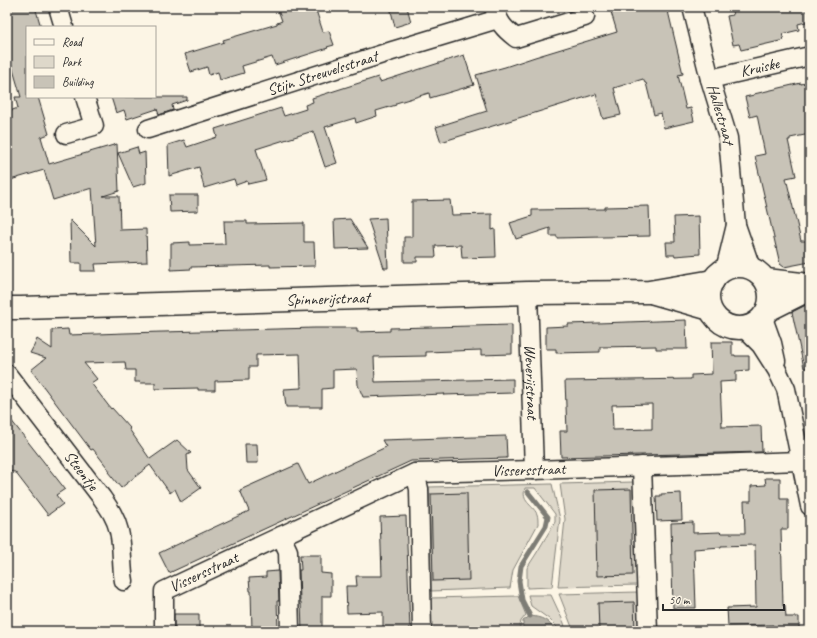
<svg xmlns="http://www.w3.org/2000/svg" width="817" height="638" font-family="Caveat,sans-serif">
	<style>
		.green { fill: #ded8ca; stroke: #84827a }
		.water { fill: #b4b0a5; stroke: #7d7b74 }
		.lines { fill: none; stroke-linecap: round; stroke-linejoin: round }
		.stream { stroke: #7d7b74; stroke-width: 5 }
		.building { fill: #c8c3b7; stroke: #2b2b2b; fill-rule: evenodd }
		.minor-casing { stroke: #2b2b2b; stroke-width: 21 }
		.tertiary-casing { stroke: #2b2b2b; stroke-width: 25 }
		.minor { stroke: #fcf5e5; stroke-width: 18 }
		.tertiary { stroke: #fcf5e5; stroke-width: 22 }
		.labels { text-anchor: middle; dominant-baseline: central; stroke-width: 3; stroke-linejoin: round; paint-order: stroke }
		.street-label { font-size: 16px; fill: #2b2b2b; stroke: #fcf5e5 }
	</style>
	<rect width="100%" height="100%" fill="#fcf5e5"/>
	<filter id="ink" filterUnits="userSpaceOnUse"><feTurbulence type="fractalNoise" baseFrequency=".025" numOctaves="2"/><feDisplacementMap in="SourceGraphic" scale="8" xChannelSelector="R" yChannelSelector="G"/><feConvolveMatrix kernelMatrix="1 2 1 2 8 2 1 2 1" color-interpolation-filters="sRGB"/></filter>
	<g filter="url(#ink)">
		<!-- green -->
		<path class="green" d="M634,482L637,585L558,587L565,519L560,484Z
			M552,484L560,519L552,587L527,588V568L536,554L555,522V514L535,488H525C521,502 532,504 537,514C538,517 538,521 538,524L513,570L510,588L431,591L429,487Z
			M638,592L639,631H572V627L559,594Z
			M528,595H551L564,623L566,631H559V629L549,619L531,606Z
			M518,596L526,615L521,621L519,631H431L430,598Z"/>
		<!-- water -->
		<path class="water" d="M530,616C541,617 550,620 554,631H523V621Z"/>
		<g class="lines">
			<!-- stream -->
			<path class="stream" d="M528,492L548,517L546,526L521,566L519,581L522,600L530,616"/>
		</g>
		<!-- building -->
		<path class="building" d="M7,7H35L41,27H27V97H38L49,134L41,137L49,164L117,144L119,191L103,196H119L120,230L146,229L147,262L95,264L96,271H81V263H71L70,220L96,246L92,188L53,200L44,170L7,181V112L18,108L15,97H21L7,49Z
			M277,7H315L323,32L329,31L334,45L327,47L328,48L275,65L272,57L242,66L244,73L220,80L218,72L209,75L207,67L191,72L185,54L221,43L224,42L223,40L277,24V23L282,21Z
			M390,7H407L411,22L395,27Z
			M633,7H667L683,74L678,75L686,109L691,108L694,121L664,128L661,113L654,115L646,83H645L643,79L614,88L621,115L603,119L596,94L441,142L436,127L487,111L476,75L505,67L535,57L617,32L611,12Z
			M731,7H810V21L798,24L799,30L782,34L784,40L741,50L739,44L733,45L727,16L733,15Z
			M464,55L474,85L430,98L429,93L396,103V105L376,111L377,116L356,123L355,118L325,127L337,163L325,167L313,131L256,149L266,180L248,184L247,181L236,185L234,179L204,188L199,167L169,176L168,145L184,140L187,147L217,137L215,129L281,108L284,116L306,109L305,105L313,102L312,98L378,77L380,82Z
			M810,82V134L790,138V140H788L796,176L786,178L801,241H810V262L784,267L780,264L755,156L765,154L757,115L750,117L745,97L754,95V94L784,87L801,83V84Z
			M111,97H187V100L172,105L173,110L159,115L157,109L127,119L124,110L116,113Z
			M137,147L139,154L145,152L146,183L133,187L118,153Z
			M169,195H198V211L170,212Z
			M450,200L452,215L492,214V230L495,229L496,257L462,258L461,245L435,246L436,257H417V262H404V237H412V201Z
			M649,206L650,236L557,238V236H550V228L516,239L510,223L532,216V210L605,209V207Z
			M699,216L700,254L675,256V255H667L666,242H675L674,217Z
			M386,218L388,268H384L368,219Z
			M350,219L368,248L335,249L334,220Z
			M224,221H247V224L304,223V242H314L315,266L270,267V265L230,266L191,267V269L171,270V243L190,242V245L225,244Z
			M810,303V368H804L792,312Z
			M686,320L687,349H656V346L600,347V352L556,353V349H546V327L568,326V324Z
			M512,325V354L481,355V350L426,352V356L374,357L375,382L513,379V393L443,395L445,394L363,397L358,385L357,369L333,370V388L322,389V407H286L284,389L301,388L300,354L256,355V367H249V380L215,381V390H198V388L155,389V383H140V382H135V370H126L125,362L84,363L97,379L91,383L111,409L112,408L130,428L129,429L150,459L177,440L191,453L187,455L188,470L201,488L181,502L175,489L170,493L150,465L121,488L108,472L110,471L93,449L91,450L31,370L46,358L30,353L34,346L37,339L52,349V330L68,329L69,335L125,333L315,328H357V332L390,331V328Z
			M711,342H732V355H735V356H749V370L736,371V381L720,382L722,427L761,426L762,452L561,457L560,431H567L565,381L691,379V375L712,374ZM652,404V429L613,430L612,405Z
			M7,415L65,489L56,495L63,504L48,515L15,472L7,471Z
			M506,436L507,458L411,461L169,573L159,553L249,511L240,490L298,464L308,484L386,447L382,440Z
			M245,444H257L258,463H246Z
			M765,478H780V499H788V529H781L783,606L785,605L786,617H799V631H773V625L728,626L727,608L756,607L755,545L721,546V547L694,549L696,608H673L671,523L693,522V533L720,532L721,533H745L744,501H751V486L766,485Z
			M631,489L633,575L597,576L595,490Z
			M467,493L469,580L433,581L431,494Z
			M681,493L682,520L657,521L656,496H661V494Z
			M406,516L410,631H383V612L347,613L346,586H357L356,576H382L380,517Z
			M300,555H321V573L331,574V596H322V631H302L301,602H300L299,570H301Z
			M278,571L279,601H277L278,631H252L251,591H250L249,578L266,577V572Z
			M634,602L635,631H599L598,603Z
			M174,614H199V631H174Z"/>
		<g class="lines">
			<!-- minor casing -->
			<g class="minor-casing">
				<g id="minor">
					<path d="M58,7L64,27"/>
					<path d="M494,7C499,23 503,28 516,38L585,17"/>
					<path id="s1" d="M692,7L710,79L728,138L736,225L751,268"/>
					<path id="s2" d="M710,79L810,56"/>
					<path id="s3" d="M148,129L392,51L498,19"/>
					<path d="M66,134L94,126L85,97"/>
					<path d="M725,270L736,225"/>
					<path id="s4" d="M528,293L534,470"/>
					<path d="M763,318L772,343L776,361"/>
					<path d="M744,328L761,345L777,370L786,389L810,506"/>
					<path id="s5" d="M7,374L102,498C109,508 116,518 119,531C123,547 121,565 124,581"/>
					<path d="M642,466L648,631"/>
					<path d="M415,473L419,489L422,631"/>
					<path d="M281,536L288,551L290,631"/>
					<path id="s6" d="M164,631V591L415,473L534,470L800,461"/>
				</g>
			</g>
			<!-- tertiary casing -->
			<g class="tertiary-casing">
				<g id="tertiary">
					<circle cx="739" cy="297" r="31"/>
					<path d="M766,280L810,285"/>
					<path d="M654,293L710,309"/>
					<path id="s7" d="M7,308H21L528,293L649,292L713,281"/>
					<path d="M768,310L810,289"/>
				</g>
			</g>
			<!-- minor -->
			<use href="#minor" class="minor"/>
			<!-- tertiary -->
			<use href="#tertiary" class="tertiary"/>
		</g>
	</g>
	<g class="labels">
		<!-- street labels -->
		<g class="street-label">
			<text stroke="none"><textPath href="#s2" startOffset="51">Kruiske</textPath></text>
			<text stroke="none"><textPath href="#s3" startOffset="183">Stijn Streuvelsstraat</textPath></text>
			<text stroke="none"><textPath href="#s1" startOffset="111">Hallestraat</textPath></text>
			<text stroke="none"><textPath href="#s7" startOffset="321">Spinnerijstraat</textPath></text>
			<text stroke="none"><textPath href="#s4" startOffset="89">Weverijstraat</textPath></text>
			<text stroke="none"><textPath href="#s6" startOffset="431">Vissersstraat</textPath></text>
			<text stroke="none"><textPath href="#s5" startOffset="122">Steentje</textPath></text>
			<text stroke="none"><textPath href="#s6" startOffset="84">Vissersstraat</textPath></text>
		</g>
	</g>
	<!-- margin -->
	<rect width="817" height="638" fill="none" stroke="#fcf5e5" stroke-width="24"/>
	<rect x="12" y="12" width="793" height="614" fill="none" stroke="#2b2b2b" stroke-width="1.5" filter="url(#ink)"/>
	<!-- legend -->
	<rect x="26" y="26" width="130" height="72" fill="#fcf5e5" stroke="#a8a49b"/>
	<rect x="34" y="39" width="20" height="6" fill="#fcf5e5" stroke="#a8a49b"/>
	<text x="62" y="46" font-size="12" fill="#2b2b2b">Road</text>
	<rect x="34" y="56" width="20" height="12" fill="#ded8ca" stroke="#a8a49b"/>
	<text x="62" y="66" font-size="12" fill="#2b2b2b">Park</text>
	<rect x="34" y="76" width="20" height="12" fill="#c8c3b7" stroke="#a8a49b"/>
	<text x="62" y="86" font-size="12" fill="#2b2b2b">Building</text>
	<!-- scale -->
	<path d="M663 604v6h121v-6" fill="none" stroke="#2b2b2b" stroke-width="2"/>
	<text x="669" y="604" font-size="12" fill="#2b2b2b" stroke="#fcf5e5" stroke-width="3" paint-order="stroke">50 m</text>
</svg>
